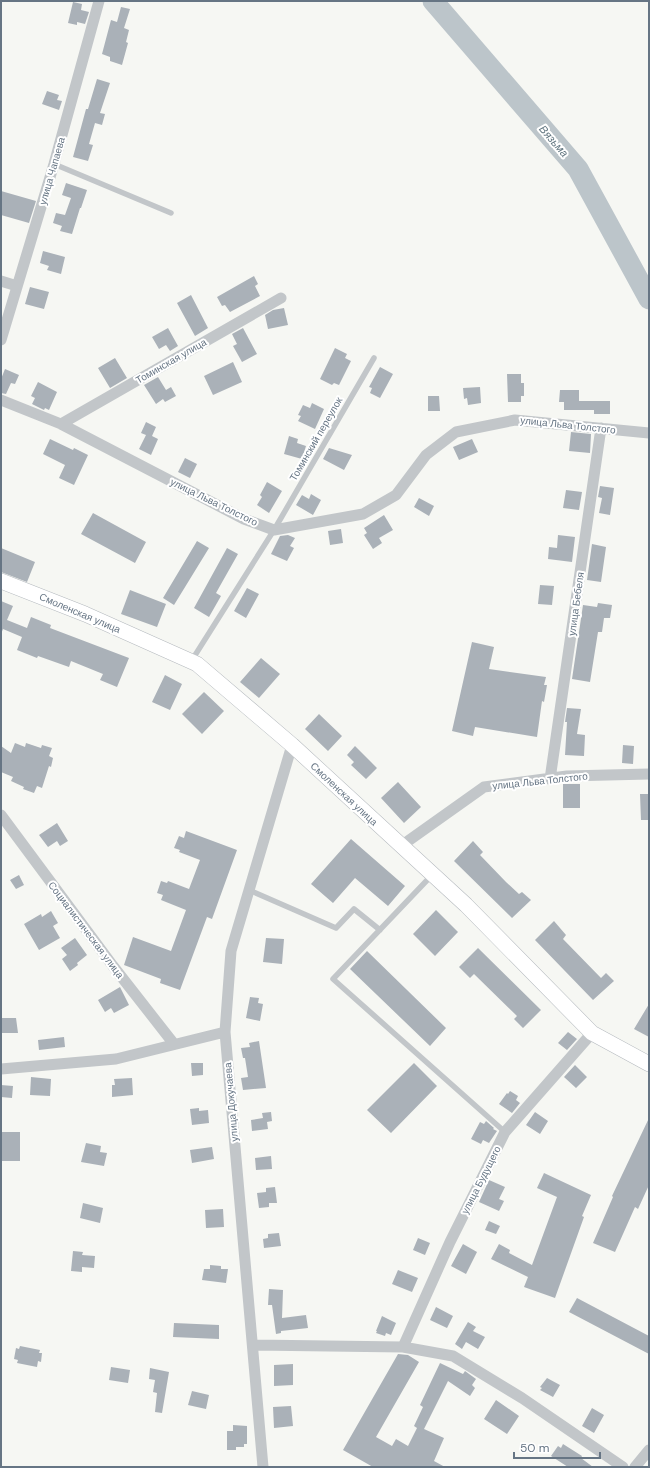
<svg xmlns="http://www.w3.org/2000/svg" width="650" height="1468" font-family="'DM Sans',sans-serif">
	<style>
		.lines { fill: none; stroke-linecap: round; stroke-linejoin: round }
		.river { stroke: #bcc5ca; stroke-width: 21 }
		.building { fill: #aab1b8 }
		.secondary-casing { stroke: #b4b9be; stroke-width: 16 }
		.service { stroke: #c2c6c9; stroke-width: 5.5 }
		.minor { stroke: #c2c6c9; stroke-width: 11 }
		.secondary { stroke: #fff; stroke-width: 15 }
		.labels { text-anchor: middle; dominant-baseline: central; stroke-width: 4; stroke-linejoin: round; paint-order: stroke }
		.street-label { font-size: 10px; fill: #667584; stroke: #fff }
		.water-label { font-size: 11px; font-style: italic; fill: #627680; stroke: #fff }
	</style>
	<rect width="100%" height="100%" fill="#f6f7f3"/>
	<g class="lines">
		<!-- river -->
		<path class="river" d="M433,1L578,169L649,299"/>
	</g>
	<!-- building -->
	<path class="building" d="M73,2L82,4L81,10L89,12L85,24L77,22V25L68,23Z
		M121,7L130,9L124,28L129,30L126,42L128,43L122,65L110,61V57L102,54L111,20L117,22Z
		M97,79L110,83L100,113L105,114L102,125L95,123L89,144L93,145L88,161L73,157L86,109H88Z
		M47,91L59,95L57,100L62,101L59,110L42,104Z
		M66,183L87,190L81,208H80L72,234L60,231L62,226L53,223L56,213L65,215L71,198L62,195Z
		M1,191L36,201L29,223L1,215Z
		M43,251L65,257L61,274L47,270L49,266L40,263Z
		M254,276L258,284L255,286L260,296L230,312L225,305L222,306L217,297Z
		M30,287L49,292L44,309L25,304Z
		M191,295L208,328L195,336L177,303Z
		M284,308L288,325L268,329L265,315L273,310Z
		M168,328L178,346L170,351L166,345L159,349L152,337Z
		M243,328L257,354L242,362L233,346L237,344L232,334Z
		M335,348L347,354L345,358L351,361L339,385L334,383L332,385L320,379Z
		M115,358L127,378L110,388L98,368Z
		M233,362L242,382L213,395L204,376Z
		M380,367L393,374L380,398L370,393L372,388L369,387Z
		M5,369L19,375L15,384L11,383L6,394L1,393V379Z
		M507,374H521V383H524V396H521V402H508Z
		M158,377L166,390L171,387L176,396L165,402L163,399L156,404L144,385Z
		M38,382L57,392L49,410L45,408L44,410L32,404L35,398L31,396Z
		M480,387L481,403L468,405L467,398L464,399L463,388Z
		M560,390H579V401H610V414H594V410H564V402H559Z
		M428,396H439L440,411H428Z
		M312,403L324,409L315,429L298,421L301,416L298,415L303,405L310,408Z
		M146,422L156,427L152,436L158,439L151,455L139,449L146,435L141,433Z
		M571,432L591,434L590,453L569,451Z
		M289,436L298,439L297,443L306,446L302,459L284,454Z
		M50,439L73,450L74,448L88,455L74,485L59,478L65,465L43,454Z
		M472,439L478,452L459,460L453,447Z
		M329,448L352,455L344,470L323,459Z
		M185,458L197,464L190,478L178,472Z
		M267,482L282,491L269,513L257,505L262,497L260,495Z
		M600,486L614,488L610,515L599,513L602,498L598,497Z
		M566,490L582,492L579,510L563,508Z
		M311,494L321,500L313,515L296,505L302,495L309,499Z
		M419,498L434,506L429,516L414,507Z
		M93,513L146,542L135,563L81,534Z
		M384,515L393,530L379,538L382,543L373,549L364,535L367,533L364,528Z
		M341,529L343,543L330,545L328,531Z
		M288,535L295,538L290,546L294,548L287,561L271,554L280,536Z
		M558,535L575,537L572,562L548,559L549,547L557,548Z
		M197,541L209,548L174,605L163,598Z
		M592,544L606,547L601,582L587,580Z
		M1,548L35,562L27,582L1,572Z
		M227,548L238,554L216,593L221,596L209,617L194,608Z
		M540,585L554,586L552,605L538,604Z
		M247,588L259,594L246,618L234,611Z
		M130,590L166,604L157,627L121,614Z
		M1,601L13,606L7,620L27,628L31,617L51,625L50,628L129,658L117,687L100,680L103,674L71,661L69,667L38,656L37,658L17,650L22,637L3,629L1,634Z
		M598,603L612,605L610,618H604L602,632H598L590,682L572,679L583,605L597,607Z
		M472,642L494,647L489,669L546,677L544,685H547L544,702L542,701L537,737L475,727L473,736L452,731Z
		M261,658L280,674L259,698L240,682Z
		M165,675L182,684L170,710L152,702Z
		M204,692L224,711L202,734L182,714Z
		M567,708L581,709L577,734L585,735L584,756L565,755L567,722H565Z
		M319,714L342,736L328,751L305,729Z
		M15,743L25,747L26,743L41,748L42,745L52,748L49,756L53,758L51,767L49,766L42,788L37,786L34,793L23,789L24,787L11,781L13,777L1,772V746L11,753Z
		M623,745L634,746L633,764L622,763Z
		M355,746L377,768L366,779L351,765L354,762L347,755Z
		M398,782L421,807L404,823L381,798Z
		M563,784H580V808H563Z
		M640,794H649V820H641Z
		M57,823L68,841L60,846L57,841L48,847L39,835Z
		M186,831L237,850L212,919L207,917L180,990L160,983L161,979L124,965L133,937L171,951L186,910L161,900L163,895L157,893L161,881L167,883L168,881L189,889L200,860L179,852L180,850L174,848L179,836L184,838Z
		M351,839L405,886L388,906L355,878L333,903L311,884Z
		M473,841L483,852L480,855L506,882L519,894L522,892L531,900L512,918L454,861Z
		M19,875L24,885L16,889L10,880Z
		M436,910L458,932L435,956L413,934Z
		M51,911L58,923L53,926L60,938L39,950L24,924L41,914L42,917Z
		M554,921L566,935L563,939L601,978L606,973L614,981L593,1000L535,940Z
		M75,938L87,955L77,963L78,965L70,971L62,959L67,955L61,948Z
		M266,938L284,939L282,964L263,962Z
		M478,948L541,1010L523,1028L514,1019L517,1016L474,974L470,978L459,967Z
		M367,951L446,1028L430,1046L350,969Z
		M120,987L129,1005L114,1013L111,1008L105,1012L98,1000Z
		M250,997L259,998L258,1003L263,1004L260,1021L246,1018Z
		M649,1004V1037L634,1029Z
		M1,1018H16L18,1033H1Z
		M568,1032L577,1039L567,1050L558,1043Z
		M64,1037L65,1047L39,1050L38,1040Z
		M259,1041L266,1088L243,1090L241,1078L248,1077L245,1058H243L241,1048L250,1047L249,1043Z
		M191,1063H203V1075L192,1076Z
		M414,1063L437,1086L391,1133L367,1110Z
		M575,1065L587,1077L576,1088L564,1077Z
		M31,1077L51,1079L50,1096L30,1095Z
		M132,1078L133,1095L112,1097V1085H115L114,1079Z
		M1,1085L13,1086L12,1098L1,1097Z
		M510,1091L518,1096L516,1100L520,1103L512,1113L499,1104L507,1093L508,1094Z
		M199,1108V1111L208,1110L209,1123L192,1125L190,1109Z
		M271,1112L272,1121L267,1122L268,1129L252,1131L251,1120L263,1118L262,1113Z
		M535,1112L548,1121L540,1134L526,1125Z
		M649,1118V1185L638,1209L635,1207L615,1252L593,1243L613,1197L612,1196Z
		M486,1121L494,1128L493,1129L497,1131L489,1143L483,1140L481,1144L471,1139L480,1122L484,1124Z
		M2,1132H20V1161H2Z
		M86,1143L101,1146L100,1152L107,1153L104,1166L81,1162Z
		M212,1147L214,1159L192,1163L190,1150Z
		M271,1156L272,1169L256,1170L255,1158Z
		M544,1173L591,1195L582,1216L584,1217L555,1298L524,1287L528,1277L491,1259L499,1244L510,1250L509,1253L532,1265L557,1197L537,1188Z
		M489,1180L505,1187L499,1199L504,1201L499,1211L479,1202Z
		M275,1187L277,1203H269V1207L259,1208L257,1193L266,1192V1188Z
		M83,1203L103,1208L100,1223L80,1218Z
		M223,1209L224,1227L206,1228L205,1210Z
		M489,1221L500,1226L496,1234L485,1230Z
		M279,1233L281,1246L264,1248L263,1239L268,1238V1234Z
		M418,1238L430,1243L425,1255L413,1250Z
		M463,1244L477,1252L466,1274L451,1266Z
		M73,1251L83,1252L82,1255L95,1256L94,1268L82,1267V1272L71,1271Z
		M210,1265L221,1266V1269H228L226,1283L202,1280L204,1269H210Z
		M398,1270L418,1278L412,1292L392,1284Z
		M269,1289L283,1290L282,1318L306,1315L308,1328L281,1331V1333L276,1334L272,1305H268Z
		M577,1298L649,1336V1354L569,1312Z
		M436,1307L453,1316L447,1328L430,1320Z
		M382,1316L396,1323L391,1335L386,1333L385,1336L376,1333L377,1331H376Z
		M468,1322L476,1327L473,1331L485,1337L478,1349L466,1342L462,1349L455,1344Z
		M174,1323L219,1325V1339L173,1337Z
		M20,1346L40,1350L39,1353H42L41,1362L38,1361L37,1367L17,1363L18,1360L14,1359L16,1348L19,1349Z
		M398,1354L408,1355L419,1362L376,1437L392,1446L396,1439L408,1446L417,1428L414,1426L423,1407L420,1405L440,1363L463,1374L465,1371L476,1379L472,1385L475,1388L470,1396L448,1381L424,1429L444,1438L434,1461L445,1467H373L343,1450Z
		M293,1364V1385L274,1386V1365Z
		M111,1367L130,1370L128,1383L109,1380Z
		M150,1368L169,1372L162,1413L155,1412L157,1393L153,1392L155,1380L149,1379Z
		M547,1378L560,1385L553,1397L540,1390L542,1388L540,1387Z
		M192,1391L209,1395L206,1409L188,1405Z
		M496,1400L519,1416L507,1434L484,1419Z
		M291,1406L293,1426L274,1428L273,1407Z
		M592,1408L604,1415L594,1433L582,1426Z
		M233,1425L247,1426V1444H244V1447H236V1450H227V1431H233Z
		M563,1444L582,1456L581,1458L593,1467H568L551,1456L558,1446L561,1448Z"/>
	<g class="lines">
		<!-- secondary casing -->
		<g class="secondary-casing">
			<path id="secondary" d="M1,581L85,614L197,664L292,745L466,905L592,1033L649,1064"/>
		</g>
		<!-- service -->
		<path class="service" d="M54,164L171,213
			M192,660L274,530L374,358
			M432,875L333,979L505,1132
			M249,890L336,928L354,909L380,930"/>
		<!-- minor -->
		<path class="minor" d="M1,281L17,286
			M1,340L54,164L99,1
			M1,400L61,424L244,519L274,530L363,514L396,495L426,455L456,432L515,420L649,433
			M61,424L281,298
			M550,779L601,428
			M1,815L113,966L174,1044
			M401,846L484,787L567,776L649,774
			M1,1069L116,1059L225,1032
			M253,1345L403,1347L453,1356L522,1398L623,1467
			M403,1347L450,1242L505,1132L592,1033
			M263,1467L225,1032L231,951L292,745
			M635,1467L649,1450"/>
		<!-- secondary -->
		<use href="#secondary" class="secondary"/>
	</g>
	<g class="labels">
		<!-- street labels -->
		<g class="street-label">
			<text transform="translate(52 171) rotate(-74)">улица Чапаева</text>
			<text transform="translate(171 361) rotate(-30)">Томинская улица</text>
			<text transform="translate(568 425) rotate(6)">улица Льва Толстого</text>
			<text transform="translate(316 439) rotate(-60)">Томинский переулок</text>
			<text transform="translate(214 502) rotate(26)">улица Льва Толстого</text>
			<text transform="translate(576 604) rotate(-82)">улица Бебеля</text>
			<text transform="translate(80 613) rotate(23)">Смоленская улица</text>
			<text transform="translate(540 781) rotate(-6)">улица Льва Толстого</text>
			<text transform="translate(344 794) rotate(43)">Смоленская улица</text>
			<text transform="translate(86 930) rotate(53)">Социалистическая улица</text>
			<text transform="translate(231 1102) rotate(-95)">улица Докучаева</text>
			<text transform="translate(481 1180) rotate(-63)">улица Будущего</text>
		</g>
		<!-- water labels -->
		<g class="water-label">
			<text transform="translate(554 141) rotate(49)">Вязьма</text>
		</g>
	</g>
	<!-- border -->
	<rect width="650" height="1468" fill="none" stroke="#667584" stroke-width="4"/>
	<!-- scale -->
	<path d="M514 1452v6h86v-6" fill="none" stroke="#667584" stroke-width="2"/>
	<text x="520" y="1452" font-size="12" fill="#667584" stroke="#ffffff" stroke-width="3" paint-order="stroke">50 m</text>
</svg>
